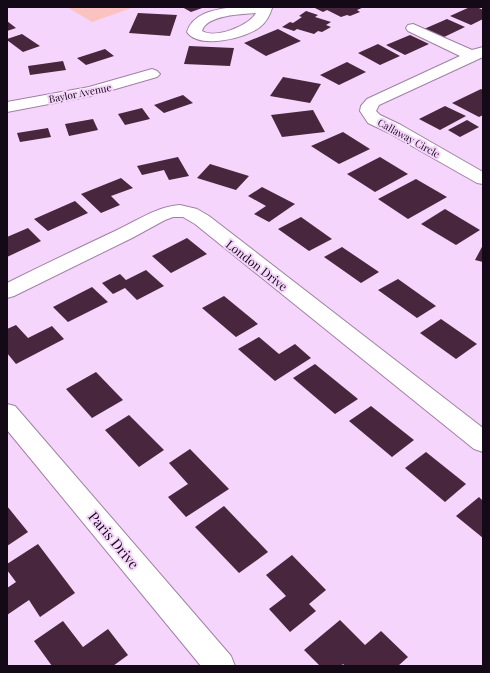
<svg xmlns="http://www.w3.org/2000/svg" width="490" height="673" font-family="'Playfair Display',serif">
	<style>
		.green { fill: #fbc3c0 }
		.building { fill: #48263d }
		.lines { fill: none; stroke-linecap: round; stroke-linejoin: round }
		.minor-casing { stroke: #9f81a4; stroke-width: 2 }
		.minor { fill: #fff; fill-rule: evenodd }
		.labels { text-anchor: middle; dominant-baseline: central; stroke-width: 4; stroke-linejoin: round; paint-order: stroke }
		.far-street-label { font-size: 10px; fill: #140916; stroke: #f5d5fb }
		.street-label { font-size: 12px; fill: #140916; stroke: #f5d5fb }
		.near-street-label { font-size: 14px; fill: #140916; stroke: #f5d5fb }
	</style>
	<rect width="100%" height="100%" fill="#f5d5fb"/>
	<!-- green -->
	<path class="green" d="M67,7H134L92,22Z"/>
	<!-- building -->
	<path class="building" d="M182,7H205L191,12Z
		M313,7H364L357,10L360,12L350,16L347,15L341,17L327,10L323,12Z
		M470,7H477L483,10V19L471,25L450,16Z
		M306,11L318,15L315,17L331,22L326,25L331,27L322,32L318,31L314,34L297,29L294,31L282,27L290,22L293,23L302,17L299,16Z
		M138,13L177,15L170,36L129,33Z
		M447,19L465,27L442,38L424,29Z
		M7,21L16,28L7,31Z
		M278,29L301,41L266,56L244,43Z
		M22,34L40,46L23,52L7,40V39Z
		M410,35L429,44L405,55L386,45Z
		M378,44L400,56L380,65L358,53Z
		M189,46L234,48L230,66L184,64Z
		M105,49L114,56L86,65L77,58Z
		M63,61L66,70L30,75L28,66Z
		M347,62L366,72L339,85L320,75Z
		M283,77L321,84L310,103L270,96Z
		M481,89L483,90V115L479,117L452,103Z
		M183,95L193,103L164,113L154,105Z
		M445,106L466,116L440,130L419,119Z
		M142,108L150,119L125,125L118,114Z
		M313,110L325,132L282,137L271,115Z
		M93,119L98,130L69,136L65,124Z
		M467,120L479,127L460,137L448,130Z
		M48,128L51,137L20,142L17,133Z
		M343,132L370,149L339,164L311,146Z
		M178,157L189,176L169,180L164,170L142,175L137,166Z
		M380,157L408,174L375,192L347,174Z
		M210,164L249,176L236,190L197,178Z
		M121,178L133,188L111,196L120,205L101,213L81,194Z
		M416,179L447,197L408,219L378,199Z
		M262,187L295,204L269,222L254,214L266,206L248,196Z
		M75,201L88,213L48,231L34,219Z
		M445,209L480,230L456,245L421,224Z
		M301,217L332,239L309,251L278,229Z
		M28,228L41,241L7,257V237Z
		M187,238L207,254L171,273L152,256Z
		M483,245V262L475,260Z
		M342,247L379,272L361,283L324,257Z
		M146,270L164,286L137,300L125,288L113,294L102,283L120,274L126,280Z
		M398,279L436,306L417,318L378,290Z
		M92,287L108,302L68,322L53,307Z
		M224,296L258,324L236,337L202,308Z
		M441,319L477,344L456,359L420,333Z
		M16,325L28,338L52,326L64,339L16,364L7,353V329Z
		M259,337L279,354L295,344L311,358L275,381L238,349Z
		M315,364L358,399L335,414L293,378Z
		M96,372L123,400L92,418L66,389Z
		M371,406L414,440L392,457L349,421Z
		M129,415L164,450L139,467L105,430Z
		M190,449L229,489L186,517L168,497L188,484L169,463Z
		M426,452L466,484L445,502L405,468Z
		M479,497L483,501V538L456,516Z
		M7,506L28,532L7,546Z
		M224,506L268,552L239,573L195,527Z
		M38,544L75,593L40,617L29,600L7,615V588L16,582L7,570V564Z
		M292,555L326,590L309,604L316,611L290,632L269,609L286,596L266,575Z
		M340,620L365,645L381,631L408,657L398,666H345L343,664L341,666H320L304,650Z
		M63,621L83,647L108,629L128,655L113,666H52L34,641Z"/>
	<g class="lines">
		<!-- minor casing -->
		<g class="minor-casing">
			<path id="minor" d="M232,7L272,8C270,15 266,22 260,27C246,38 199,50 187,32C193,13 214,10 232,7ZM256,13C249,26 215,39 202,31C206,15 242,14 256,13Z
				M413,24L472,50L483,47V57L379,105L376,111L380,115L401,125L483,172V184L477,183L389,133L368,123L360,111L361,106L367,99L460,56L408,31L406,28L408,25Z
				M152,69L157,71L160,74L157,77L91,96L7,112V102L89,87Z
				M180,205L197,209L209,216L483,428V452L474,449L195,224L183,217H173L165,220L132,238L14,296L7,298V283C43,265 79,248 115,231C137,221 155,207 180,205Z
				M7,404L15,406L231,656L235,666H201L7,430Z"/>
		</g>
		<!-- minor -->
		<use href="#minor" class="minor"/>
	</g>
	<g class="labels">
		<!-- far-street labels -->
		<g class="far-street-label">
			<text transform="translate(80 93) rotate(-11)">Baylor Avenue</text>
			<text transform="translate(409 138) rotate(29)">Callaway Circle</text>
		</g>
		<!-- street labels -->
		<g class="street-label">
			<text transform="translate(257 265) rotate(38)">London Drive</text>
		</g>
		<!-- near-street labels -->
		<g class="near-street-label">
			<text transform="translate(114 540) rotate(50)">Paris Drive</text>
		</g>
	</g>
	<!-- border -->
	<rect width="490" height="673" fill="none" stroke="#140916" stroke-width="16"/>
</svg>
